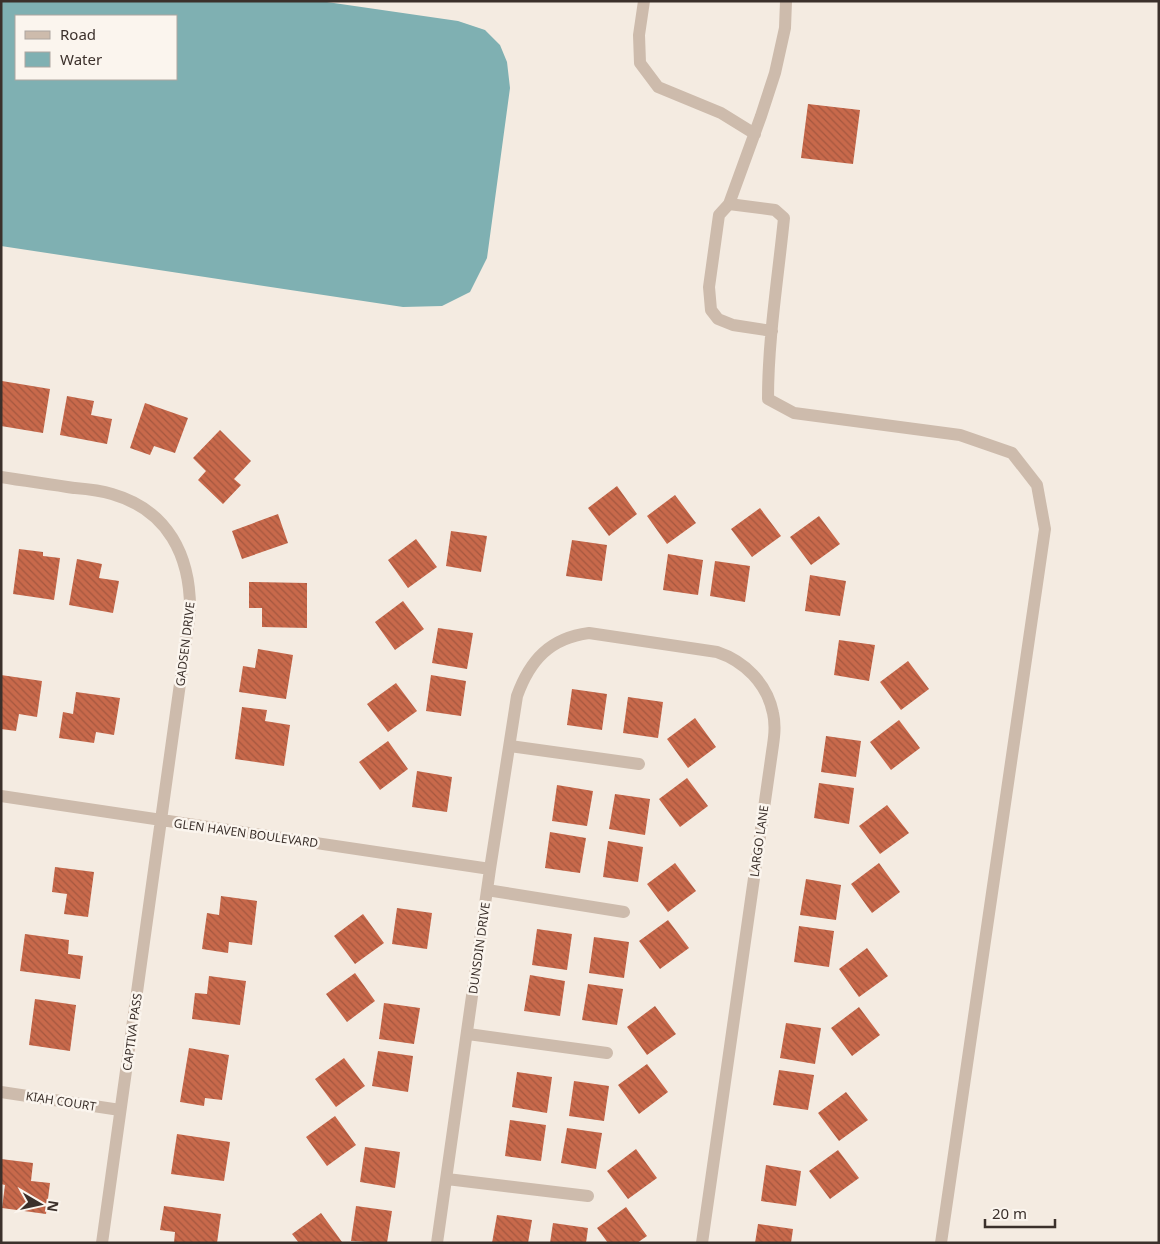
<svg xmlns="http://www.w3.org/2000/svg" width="1160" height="1244" font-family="'Noto Sans',sans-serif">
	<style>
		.water { fill: #7fb0b2; fill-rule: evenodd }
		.building { fill: url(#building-back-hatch) }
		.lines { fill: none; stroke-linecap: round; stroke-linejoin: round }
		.lane { stroke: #cdbbac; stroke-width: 12 }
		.street { stroke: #cdbbac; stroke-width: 12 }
		.labels { text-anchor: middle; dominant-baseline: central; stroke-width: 5; stroke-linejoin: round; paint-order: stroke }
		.street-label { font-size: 12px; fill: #3b302b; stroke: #fbf5ee }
	</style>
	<defs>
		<pattern id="building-back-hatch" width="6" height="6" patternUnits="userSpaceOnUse" patternTransform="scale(1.25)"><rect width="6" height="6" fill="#c8694b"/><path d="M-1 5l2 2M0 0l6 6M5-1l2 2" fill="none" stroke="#a4573f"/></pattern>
	</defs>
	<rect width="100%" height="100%" fill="#f4ebe1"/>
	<!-- water -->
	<path class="water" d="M1,1H320L458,21L485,30L500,45L507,62L510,88L487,258L470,292L442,306L403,307L1,246ZM16,16H176V79H16Z"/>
	<!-- building -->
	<path class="building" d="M808,104L860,110L853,164L801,158Z
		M2,381L50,389L43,433L1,426Z
		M67,396L94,401L91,415L112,419L107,444L60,435Z
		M145,403L188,418L175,453L154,446L150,455L130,448Z
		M220,430L251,461L234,479L241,485L223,504L198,480L206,471L193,458Z
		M617,486L637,514L609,536L588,508Z
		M675,495L696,523L667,544L647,516Z
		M760,508L781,536L752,557L731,529Z
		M278,514L288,543L242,559L232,531Z
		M819,516L840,544L811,565L790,537Z
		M451,531L487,536L481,572L446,566Z
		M416,539L437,567L408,588L388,560Z
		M572,540L607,545L602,581L566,576Z
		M19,549L43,552V556L60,558L54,600L13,594Z
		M668,554L703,560L698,595L663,590Z
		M77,559L102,564L99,578L119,581L113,613L69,605Z
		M715,561L750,566L745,602L710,596Z
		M810,575L846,581L840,616L805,611Z
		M249,582L307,583V628L262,627V608H249Z
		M403,601L424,629L395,650L375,622Z
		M438,628L473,633L467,669L432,663Z
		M839,640L875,645L869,681L834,675Z
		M258,649L293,655L286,699L239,692L243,666L255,668Z
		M908,661L929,689L901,710L880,682Z
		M1,675L42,681L37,717L19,714L16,731L1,729Z
		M431,675L466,681L461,716L426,711Z
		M396,683L417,711L388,732L367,704Z
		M572,689L607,694L602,730L567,725Z
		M76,692L120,698L114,735L96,732L94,743L59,738L63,712L73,714Z
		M628,697L663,702L658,738L623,733Z
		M242,707L267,710L265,721L290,725L284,766L235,759Z
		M695,718L716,747L688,768L667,739Z
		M899,720L920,748L891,770L870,742Z
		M826,736L861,741L856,777L821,772Z
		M388,741L408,769L380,790L359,762Z
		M417,771L452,777L447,812L412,807Z
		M687,778L708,806L680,827L659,799Z
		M819,783L854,788L849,824L814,818Z
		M557,785L593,791L587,826L552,821Z
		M615,794L650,799L645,835L609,829Z
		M887,805L909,833L880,854L859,826Z
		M550,832L586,838L580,873L545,868Z
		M608,841L643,847L638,882L603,877Z
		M675,863L696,891L668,912L647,884Z
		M879,863L900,892L872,913L851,884Z
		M55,867L94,872L88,917L64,914L67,894L52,892Z
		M806,879L841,885L836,920L800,915Z
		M221,896L257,901L252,945L229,942L228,953L202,949L207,913L219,915Z
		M397,908L432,913L427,949L392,944Z
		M363,914L384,943L355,964L334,936Z
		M668,920L689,948L660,969L639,941Z
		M799,926L834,931L829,967L794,962Z
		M537,929L572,934L567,970L532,965Z
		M25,934L69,940L68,954L83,956L80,979L20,971Z
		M594,937L629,942L624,978L589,973Z
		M867,948L888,976L859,997L839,969Z
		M355,973L375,1001L347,1022L326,994Z
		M530,975L565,981L560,1016L524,1011Z
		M209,976L246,981L240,1025L192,1019L195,993L207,994Z
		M588,984L623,989L617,1025L582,1020Z
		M35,999L76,1005L70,1051L29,1045Z
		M384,1003L420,1008L414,1044L379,1039Z
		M655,1006L676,1034L647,1055L627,1027Z
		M859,1007L880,1035L852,1056L831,1028Z
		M786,1023L821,1028L815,1064L780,1058Z
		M189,1048L229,1055L222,1100L205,1098L204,1106L180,1102Z
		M378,1051L413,1056L408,1092L372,1086Z
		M344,1058L365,1086L336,1107L315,1079Z
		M647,1064L668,1092L639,1114L618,1085Z
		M779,1070L814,1075L808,1110L773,1105Z
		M517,1072L552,1077L547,1113L512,1107Z
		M574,1081L609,1086L604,1121L569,1116Z
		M846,1092L868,1120L839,1141L818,1113Z
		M335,1116L356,1145L327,1166L306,1137Z
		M510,1120L546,1125L541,1161L505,1156Z
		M567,1128L602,1133L596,1169L561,1163Z
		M177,1134L230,1142L224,1181L171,1174Z
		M365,1147L400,1152L395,1188L360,1182Z
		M636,1149L657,1178L628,1199L607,1171Z
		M838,1150L859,1178L830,1199L809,1171Z
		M1,1159L33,1163L31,1181L50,1183L46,1214L2,1208L5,1185L1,1184Z
		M766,1165L801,1171L796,1206L761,1201Z
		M164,1206L221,1214L217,1243H174L175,1232L160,1230Z
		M356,1206L392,1211L387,1243L351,1241Z
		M626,1207L647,1236L637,1243H608L597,1228Z
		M321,1213L342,1242L299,1243L292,1234Z
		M497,1215L532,1220L528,1243H492Z
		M553,1223L588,1228L586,1243H550Z
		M758,1224L793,1229L791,1243H755Z"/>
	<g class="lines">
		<!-- lane -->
		<path class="lane" d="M644,1L639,35L640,63L658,87L721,113L755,134
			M729,204L761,116L775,73L785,28L786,1
			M772,331L733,325L718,319L711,310L709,287L719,215L729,204L775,210L784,218C778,278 768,339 768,399L794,413L960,435L1012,453L1037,485L1045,529L941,1243"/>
		<!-- street -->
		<path class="street" d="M1,477C25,481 50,484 74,488C86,489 99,490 112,494C168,510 191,556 190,612L102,1243
			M510,746L639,764
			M1,796L490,869
			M487,890L624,912
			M468,1034L607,1053
			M1,1092L120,1110
			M447,1179L588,1196
			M437,1243L490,869L517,696C530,660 550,638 589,633L717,652C744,661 767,683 773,713C776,726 774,739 772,752L702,1243"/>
	</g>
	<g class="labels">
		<!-- street labels -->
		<g class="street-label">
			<text transform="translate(185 644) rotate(-83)">GADSEN DRIVE</text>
			<text transform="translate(246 833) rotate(8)">GLEN HAVEN BOULEVARD</text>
			<text transform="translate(759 841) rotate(-82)">LARGO LANE</text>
			<text transform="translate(479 948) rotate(-82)">DUNSDIN DRIVE</text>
			<text transform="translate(132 1032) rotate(-82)">CAPTIVA PASS</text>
			<text transform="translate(61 1101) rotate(9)">KIAH COURT</text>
		</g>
	</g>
	<!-- border -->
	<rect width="1160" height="1244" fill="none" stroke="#3b302b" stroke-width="5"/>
	<!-- legend -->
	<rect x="15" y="15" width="162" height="65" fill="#fbf5ee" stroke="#aea6a0"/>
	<rect x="25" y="31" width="25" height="8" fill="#cdbbac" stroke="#aea6a0"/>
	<text x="60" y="40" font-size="15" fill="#3b302b">Road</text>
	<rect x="25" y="52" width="25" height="15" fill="#7fb0b2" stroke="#aea6a0"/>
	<text x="60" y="65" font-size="15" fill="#3b302b">Water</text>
	<!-- north arrow -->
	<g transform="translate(40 1204) rotate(99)" stroke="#fbf5ee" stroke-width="4" paint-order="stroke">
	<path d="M0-4L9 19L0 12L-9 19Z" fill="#3b302b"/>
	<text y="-8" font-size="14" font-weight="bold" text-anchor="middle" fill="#3b302b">N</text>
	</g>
	<!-- scale -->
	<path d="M985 1219v8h70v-8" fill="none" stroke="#3b302b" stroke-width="2.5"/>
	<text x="992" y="1219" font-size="15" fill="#3b302b" stroke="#fbf5ee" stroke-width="4" paint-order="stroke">20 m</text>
</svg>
